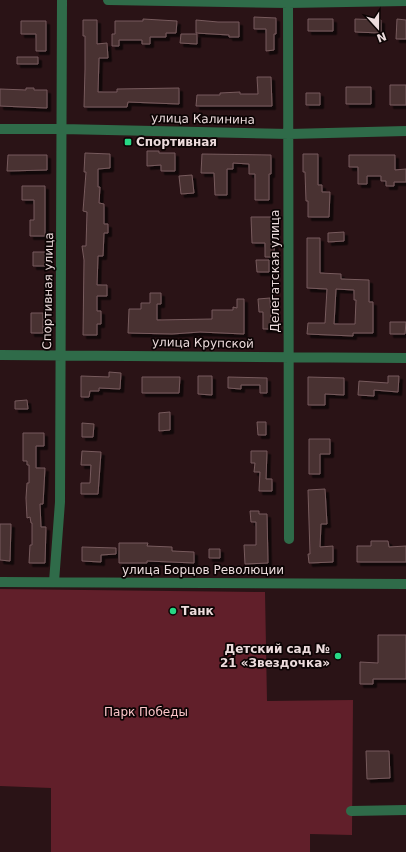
<svg xmlns="http://www.w3.org/2000/svg" width="406" height="852" font-family="'DejaVu Sans',sans-serif">
	<style>
		.green { fill: #611f2a }
		.building { fill: #493032; stroke: #775b5d; fill-rule: evenodd; filter: url(#shadow) }
		.lines { fill: none; stroke-linecap: round; stroke-linejoin: round }
		.minor { stroke: #2f6b49; stroke-width: 10 }
		.poi-dot { fill: #27d885; stroke: #0c0404; stroke-width: 1.5 }
		.labels { text-anchor: middle; dominant-baseline: central; stroke-width: 3.5; stroke-linejoin: round; paint-order: stroke }
		.street-label { font-size: 12px; fill: #ecdbdc; stroke: #0c0404 }
		.poi-label { font-size: 12px; font-weight: bold; fill: #ecdbdc; stroke: #0c0404; text-anchor: start }
		.park-label { font-size: 12px; fill: #fbc4c8; stroke: #0c0404 }
	</style>
	<defs>
		<filter id="shadow"><feDropShadow dx="3.5" dy="3.5" stdDeviation="0" flood-color="#0009"/></filter>
	</defs>
	<rect width="100%" height="100%" fill="#2a1316"/>
	<!-- green -->
	<path class="green" d="M0,589L265,592L267,701L353,700L352,835L310,834V852H51V788L0,786Z"/>
	<!-- building -->
	<path class="building" d="M254,17L276,18V34H274V50L266,51V29H254Z
		M143,19L177,21L176,33H166V37H150V44H142V40H119V46H112V34H115V21H143Z
		M308,19H333V31H308Z
		M355,19L381,20V33L355,32Z
		M397,19L406,20V39H396Z
		M83,20H97V44L107,43L108,58H99L98,92H117V89L179,88V104L128,102L127,107H84L85,69V36H83Z
		M196,20L218,22H239V37H229V35L196,33Z
		M21,21H46V51H36V34H21Z
		M181,34H197V44L180,43Z
		M17,57H38V64H17Z
		M257,77H271L272,106H196L197,95H220V93L240,92V94H258Z
		M390,85H406V105H390Z
		M346,87H371V104H346Z
		M26,88H34V90H47V108L0,106V89L26,90Z
		M306,93H320V105H306Z
		M147,151H159V153H175V171H161V165L147,166Z
		M85,153L110,154V168L98,169V187H100L99,203L104,204V224H108V233H104L103,256H98L97,285H107V296H97V311H101V324H97V335H83L84,260L82,246H86L87,212L83,211L86,172H84Z
		M202,154L271,155V174H269V200H255V174H249V164L233,163V169H227V195H215L214,173H201Z
		M303,154H318V185H322V192H330L329,217H308V201H306L305,172H303Z
		M8,155H47V170L7,171Z
		M349,155H395V170L406,169V182H394V186H386V181H381V176H367V184H358V167H349Z
		M192,175L194,193L181,194L179,176Z
		M22,186H45V236H30V220H34V200H22Z
		M251,217H275L274,257H265V243H252Z
		M344,232V241L328,242V233Z
		M307,238H320V273L341,274V279L369,280V302H373V333H353V336L307,334L308,323H325L327,289L307,288ZM336,289L354,290V300H356L355,324H334Z
		M33,252H45V266H33Z
		M256,260H269V272H257Z
		M150,293H161V304H157V320L212,319V310H233V307L237,308V299H244V334L200,332L172,334L128,333L129,309H141V303H150Z
		M270,298L271,318H273V329H263V312H259L258,299Z
		M31,313H43V333H31Z
		M390,322H406L405,334H390Z
		M109,372L121,373L120,389L99,388V391H90L89,397H81V376L109,377Z
		M198,376H212V395L198,394Z
		M388,376H399L398,392L374,390V396L358,395L359,381L388,383Z
		M142,377H180L179,393H142Z
		M228,377L267,378V393H260V385H241V389L228,388Z
		M308,377L344,378V395L325,394V405H308Z
		M27,400L28,409H15V401Z
		M170,412V430L159,431V413Z
		M257,422H266V435H258Z
		M82,423L94,424L93,437H82Z
		M23,433H44V446H36V468H45L43,504H40L41,527H46L45,563H29L30,545H32V523H31L30,517L27,518L26,498L27,483H29V465H27V461H23Z
		M309,439H330V454H320V474H309Z
		M82,451L101,452L98,494H81V483H90L91,465H81Z
		M251,451H267L266,479H272V491H259L260,472H254L255,463H251Z
		M325,489L327,524H321L320,547L333,546V562L309,563L308,554H310L308,490Z
		M250,511H259V514H267L268,563L245,564L244,545H256V522H251Z
		M0,524H11L10,561L0,560Z
		M371,541H388L389,547L406,546V562H357V546H371Z
		M119,543H148L147,546L172,547V551L194,552V563L147,561V563H119Z
		M82,547L116,548V554L101,555V562L82,561Z
		M209,549H220V558H209Z
		M378,635H406V679H373V684H360V662L378,663Z
		M366,751H389L390,778L367,779Z"/>
	<g class="lines">
		<!-- minor -->
		<path class="minor" d="M108,0L288,3L406,1
			M288,3L289,539
			M0,129H62L289,134L406,131
			M0,355L406,358
			M0,582L406,584
			M54,582L60,502L62,0
			M351,811L406,810"/>
	</g>
	<!-- markers -->
	<g class="poi-dot">
		<rect x="124" y="138" width="8" height="8" rx="2"/>
		<circle cx="173" cy="611" r="4"/>
		<circle cx="338" cy="656" r="4"/>
	</g>
	<g class="labels">
		<!-- street labels -->
		<g class="street-label">
			<text transform="translate(203 119) rotate(1)">улица Калинина</text>
			<text transform="translate(275 271) rotate(-90)">Делегатская улица</text>
			<text transform="translate(48 291) rotate(-89)">Спортивная улица</text>
			<text transform="translate(203 343) rotate(1)">улица Крупской</text>
			<text x="203" y="570">улица Борцов Революции</text>
		</g>
		<!-- poi labels -->
		<g class="poi-label">
			<text x="136" y="142">Спортивная</text>
			<text x="181" y="611">Танк</text>
			<text x="330" y="649" text-anchor="end">Детский сад №<tspan x="330" dy="14">21 «Звездочка»</tspan></text>
		</g>
		<!-- park labels -->
		<g class="park-label">
			<text x="146" y="712">Парк Победы</text>
		</g>
	</g>
	<!-- north arrow -->
	<g transform="translate(378 28) rotate(159)" stroke="#0c0404" stroke-width="3" paint-order="stroke">
	<path d="M0-3L7 15L0 10L-7 15Z" fill="#ecdbdc"/>
	<text y="-6" font-size="11" font-weight="bold" text-anchor="middle" fill="#ecdbdc">N</text>
	</g>
</svg>
